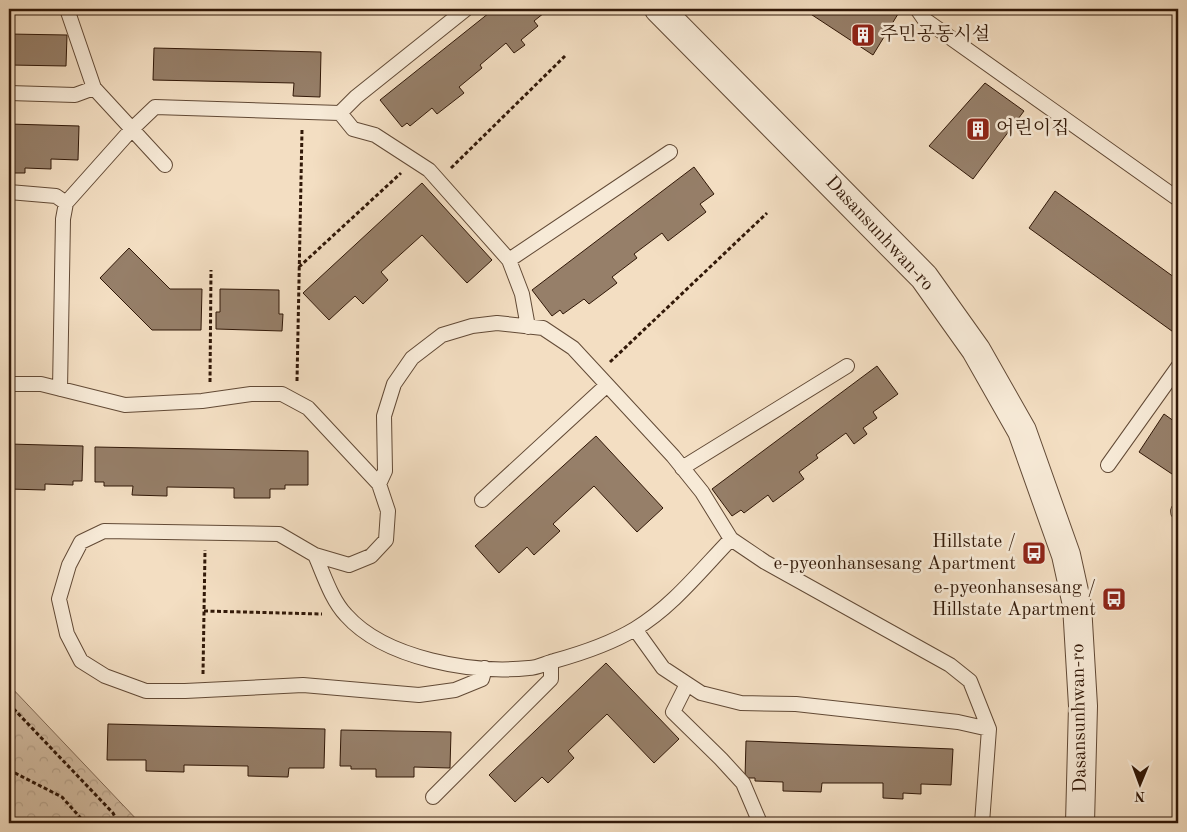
<svg xmlns="http://www.w3.org/2000/svg" width="1187" height="832" font-family="'Old Standard TT','Noto Serif KR',serif">
	<style>
		.forest { fill: url(#forest-crowns); stroke: #826a55 }
		.building { fill: #967f69; stroke: #311808 }
		.lines { fill: none; stroke-linecap: round; stroke-linejoin: round }
		.service-casing { stroke: #624a36; stroke-width: 16 }
		.tertiary-casing { stroke: #624a36; stroke-width: 30 }
		.path { stroke: #311808; stroke-width: 3; stroke-dasharray: 4 2.5; stroke-linecap: butt }
		.service { stroke: #f7ead7; stroke-width: 14 }
		.tertiary { stroke: #f7ead7; stroke-width: 28 }
		.labels { text-anchor: middle; dominant-baseline: central; stroke-width: 5; stroke-linejoin: round; paint-order: stroke }
		.poi-label { font-size: 19px; fill: #311808; stroke: #f7ead7; text-anchor: start }
		.street-label { font-size: 19px; fill: #311808; stroke: #f7ead7 }
	</style>
	<defs>
		<pattern id="forest-crowns" width="20" height="18" patternUnits="userSpaceOnUse" patternTransform="scale(1.25)"><rect width="20" height="18" fill="#d2bca2"/><path d="M2 6a3 3 0 1 1 6 0M12 15a3 3 0 1 1 6 0" fill="none" stroke="#b5a18a"/></pattern>
	</defs>
	<rect width="100%" height="100%" fill="#f3dec2"/>
	<filter id="stains"><feTurbulence type="fractalNoise" baseFrequency=".004" numOctaves="4"/><feColorMatrix values="0 0 0 0 .2 0 0 0 0 .09 0 0 0 0 .02 0 0 0 .5 -.17"/></filter>
	<radialGradient id="worn" r=".72"><stop offset=".6" stop-color="#630" stop-opacity="0"/><stop offset="1" stop-color="#630" stop-opacity=".3"/></radialGradient>
	<!-- forest -->
	<path class="forest" d="M9,685L140,823H9Z"/>
	<!-- building -->
	<path class="building" d="M494,9H549L534,21L538,26L521,40L525,45L514,53L506,43L480,65L482,68L459,87L464,93L437,114L432,108L410,126L407,123L402,127L380,100Z
		M803,9H891L898,14L873,55Z
		M9,34L67,35L66,66L10,65L9,77Z
		M154,48L321,52L320,97L293,96L294,83L153,80Z
		M985,83L1024,111L973,179L929,146Z
		M9,124L79,126L78,160L51,159V169L25,168V173H9Z
		M694,167L714,194L700,204L706,212L668,241L662,233L634,254L637,258L612,277L617,283L589,304L584,299L563,314L560,310L552,316L532,290Z
		M422,183L492,260L467,283L422,235L381,272L388,280L363,304L355,296L329,320L303,293Z
		M1055,191L1178,280V330L1176,334L1029,228Z
		M129,248L170,289H202L201,330H152L100,278Z
		M220,289L279,290V314H283L282,331L216,329V312H220Z
		M877,366L898,394L873,412L877,418L863,428L867,434L854,444L846,433L816,455L818,458L799,472L804,479L773,502L768,495L744,513L741,510L732,516L712,489Z
		M1164,414L1178,424V478L1139,452Z
		M596,436L663,508L637,532L594,486L553,524L560,531L534,555L527,547L499,573L475,546Z
		M9,444L83,446L82,481H73V485L45,484V490L9,489Z
		M95,447L308,451V485H285V489H270V498H234V488L167,487V496L132,495L133,486H104V482H95Z
		M606,663L679,739L654,763L607,714L568,751L574,758L548,783L542,777L515,802L489,775Z
		M108,724L325,729L324,768H289L288,777L248,776V766L184,765V772L146,771V760H107Z
		M341,730L451,732L450,768L414,767V777H376V769H351V766H340Z
		M746,741L953,749L951,785L921,784V794L903,793V799L883,798V783H822L821,792L783,791V782L755,781V778H745Z"/>
	<g class="lines">
		<!-- service casing -->
		<g class="service-casing">
			<path id="service" d="M67,9L94,88L165,165
				M917,9L924,19L1178,199
				M9,93L75,95L94,88
				M340,113L356,97L466,9
				M9,192L56,196L66,203
				M509,260L670,152
				M9,384H41L125,405L202,401L251,394H282L308,408L379,484L388,511L386,540L371,556L349,565L315,555L279,534L104,531L81,542L69,565L59,599L67,634L81,661L105,676L146,691H185L303,685L419,695L455,690L482,679L485,668
				M60,389L63,219L66,203L132,129L155,107L340,113L353,129L375,135L429,170L509,260L522,294L528,327
				M1108,465L1178,367
				M682,468L847,366
				M379,484L385,471L384,416L394,384L412,358L442,335L472,326L497,323L543,328L573,348L673,456L702,492L731,539L765,562L950,665L970,681L989,729L982,823
				M482,500L607,385
				M1178,511V512
				M315,555C324,575 331,599 346,615C385,659 473,674 529,668C537,668 546,663 554,661C583,653 610,644 635,629C672,607 701,570 731,539
				M635,629L663,668L701,693L741,703L796,704L958,722L989,729
				M687,684L673,712L721,759L743,783L760,823
				M433,797L551,679V662"/>
		</g>
		<!-- tertiary casing -->
		<g class="tertiary-casing">
			<path id="tertiary" d="M659,9L924,277L976,350L1022,431L1066,555L1077,605L1083,706L1080,823"/>
		</g>
		<!-- path -->
		<path class="path" d="M451,168L565,56
			M299,267L401,173
			M610,362L767,213
			M297,381L302,130
			M210,382L211,270
			M204,611L322,614
			M203,674L205,550
			M9,704L113,813L118,823
			M9,770L62,797L85,823"/>
		<!-- service -->
		<use href="#service" class="service"/>
		<!-- tertiary -->
		<use href="#tertiary" class="tertiary"/>
	</g>
	<!-- icons -->
	<defs>
		<g id="building-square" transform="scale(1.25)"><rect x="-9" y="-9" width="18" height="18" rx="4" fill="#8f2418" stroke="#f7ead7"/><path d="M-4-6H4V6H1V3H-1V6H-4ZM-2.5-4.3h1.7v1.8h-1.7ZM.8-4.3h1.7v1.8H.8ZM-2.5-1h1.7V.8h-1.7ZM.8-1h1.7V.8H.8Z" fill="#fff"/></g>
		<g id="bus-square" transform="scale(1.25)"><rect x="-9" y="-9" width="18" height="18" rx="4" fill="#8f2418" stroke="#f7ead7"/><path d="M-5-6H5V4H4V6H2V4H-2V6H-4V4H-5ZM-3.5-4V0h7V-4ZM-3.5 1.2v1.5H-2V1.2ZM2 1.2v1.5H3.5V1.2Z" fill="#fff"/></g>
	</defs>
	<g fill-rule="evenodd">
		<use href="#building-square" x="863" y="35"/>
		<use href="#building-square" x="978" y="129"/>
		<use href="#bus-square" x="1034" y="553"/>
		<use href="#bus-square" x="1114" y="599"/>
	</g>
	<g class="labels">
		<!-- poi labels -->
		<g class="poi-label">
			<text x="880" y="35">주민공동시설</text>
			<text x="996" y="129">어린이집</text>
			<text x="1016" y="542" text-anchor="end">Hillstate /<tspan x="1016" dy="22">e-pyeonhansesang Apartment</tspan></text>
			<text x="1096" y="588" text-anchor="end">e-pyeonhansesang /<tspan x="1096" dy="22">Hillstate Apartment</tspan></text>
		</g>
		<!-- street labels -->
		<g class="street-label">
			<text transform="translate(879 234) rotate(47)">Dasansunhwan-ro</text>
			<text transform="translate(1080 718) rotate(-91)">Dasansunhwan-ro</text>
		</g>
	</g>
	<!-- margin -->
	<rect width="1187" height="832" fill="none" stroke="#f3dec2" stroke-width="30"/>
	<rect x="10" y="10" width="1167" height="812" fill="none" stroke="#311808" stroke-width="2.5"/>
	<rect x="15" y="15" width="1157" height="802" fill="none" stroke="#311808"/>
	<!-- north arrow -->
	<g transform="translate(1140 784) rotate(181)" stroke="#f7ead7" stroke-width="4" paint-order="stroke">
	<path d="M0-4L9 19L0 12L-9 19Z" fill="#311808"/>
	<text y="-8" font-size="14" font-weight="bold" text-anchor="middle" fill="#311808">N</text>
	</g>
	<rect width="100%" height="100%" filter="url(#stains)"/>
	<rect width="100%" height="100%" fill="url(#worn)"/>
</svg>
